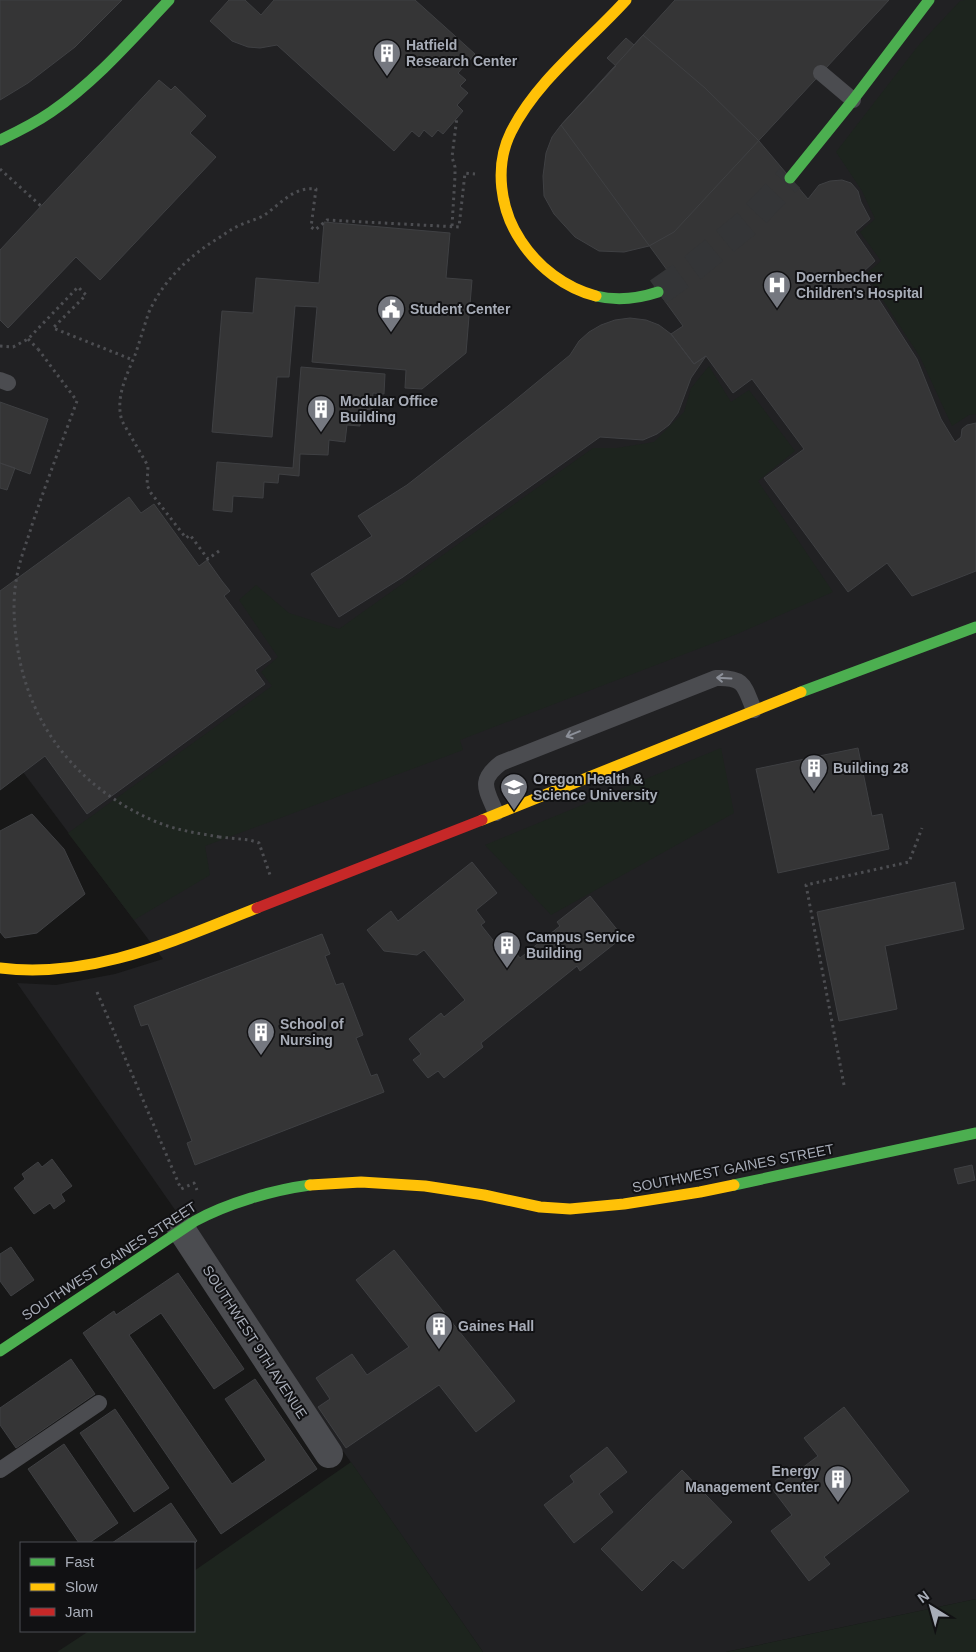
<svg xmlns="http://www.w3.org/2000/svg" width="976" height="1652" font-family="Helvetica,sans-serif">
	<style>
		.built { fill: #212123 }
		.green { fill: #1d241e }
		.building { fill: #353536; stroke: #3f4043 }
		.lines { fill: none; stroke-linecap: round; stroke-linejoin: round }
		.secondary-tunnel { stroke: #343537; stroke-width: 28; stroke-dasharray: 28 14; stroke-linecap: butt }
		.path { stroke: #4d4e52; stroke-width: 3; stroke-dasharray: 2.5 4; stroke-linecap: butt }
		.lane { stroke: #4b4c50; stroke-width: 16 }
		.street { stroke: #4b4c50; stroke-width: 28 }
		.fast { stroke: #4caf50; stroke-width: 11 }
		.slow { stroke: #ffc107; stroke-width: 11 }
		.jam { stroke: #c62828; stroke-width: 11 }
		.path-bridge { stroke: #4d4e52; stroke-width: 3; stroke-dasharray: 2.5 4; stroke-linecap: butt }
		.oneway { stroke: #8c9099 }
		.labels { text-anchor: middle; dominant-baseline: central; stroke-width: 4; stroke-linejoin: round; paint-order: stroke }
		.poi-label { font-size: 14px; font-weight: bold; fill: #a8adb8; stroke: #111113; text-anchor: start }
		.street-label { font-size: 14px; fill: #a8adb8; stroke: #111113 }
	</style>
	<rect width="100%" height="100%" fill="#171717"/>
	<!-- built -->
	<path class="built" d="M0,0H976V1599L726,1652H483L17,983L56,985L115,974L163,959L23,772L0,788Z"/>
	<!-- green -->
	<path class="green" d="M965,0H976V414L969,415L952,426L920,357L866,274L881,261L860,232L875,219L862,191L836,152L918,46L960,1Z
		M709,366L731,402L749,390L795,451L758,481L833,592L737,634L460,740L463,750L205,846L210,875L134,920L68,833L272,686L261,672L278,657L239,600L256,585L289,613L339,629L593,448H617L654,442L684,412L691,388Z
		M721,748L734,813L551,915L485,845Z
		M351,1462L483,1652H57L89,1631H194V1571Z
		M976,1599V1652H726Z"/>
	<!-- building -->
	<path class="building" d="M0,0H122L75,47L28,83L0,100Z
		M229,0H245L261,15L274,0H415L475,54L458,73L466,80L460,86L468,93L457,105L463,111L443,134L438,130L432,137L424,130L419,137L412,131L394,151L277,45L260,48L248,47L232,41L210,21Z
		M675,0H889L674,232L649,246L624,252L599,251L575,237L554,214L544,196L543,176L546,153L552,137L561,125Z
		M643,35L705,88L759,141L808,199L819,185L830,181L842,180L851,183L858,191L861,202L870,219L855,232L875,261L862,273L917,359L941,419L955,442L961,437L962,429L967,425L976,423V571L912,596L887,563L848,592L764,478L804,449L752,379L733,393L706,356L694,364L671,334L683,326L654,286L670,274L561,125L616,66L607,58L626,38L634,45Z
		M159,80L171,90L175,86L206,116L190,133L216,157L100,280L76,257L8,328L0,320V250Z
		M324,222L450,233L446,278L472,280L466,353L422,389L405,388L406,370L312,362L317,307L295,306L289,377H277L272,437L212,432L222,311L253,313L256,278L319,283Z
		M630,318L646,320L659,325L671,334L694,364L706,356L691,378L678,413L669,425L657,434L643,440L600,437L403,577L339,617L311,574L372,536L358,516L407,485L508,406L570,355L579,341L589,332L601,325L615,320Z
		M301,367L385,374L384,394L373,393L372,410L362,409L360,426L347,425L345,442L329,440L328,455L300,454L299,476L279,474L278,483L264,482L263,498L233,496L232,512L213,510L217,462L293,468Z
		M0,402L48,419L30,474L0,463Z
		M0,463L15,468L7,490L0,488Z
		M129,497L141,513L154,504L199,566L207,560L222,581L230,591L224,596L271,659L255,670L265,684L87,814L45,756L0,790V591Z
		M858,748L872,816L882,814L889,849L778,873L756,769Z
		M32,814L64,849L85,894L37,933L5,938L0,932V831Z
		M472,862L497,893L476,910L485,922L481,925L504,954L512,948L520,958L560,926L557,922L590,896L623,937L580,971L577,966L481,1043L483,1047L444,1078L438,1071L428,1078L413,1060L421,1054L409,1039L441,1013L444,1017L465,1000L424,950L417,955L384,951L367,930L391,911L398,921Z
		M955,882L964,929L885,946L897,1009L839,1021L817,912Z
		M322,934L330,954L325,956L336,985L343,983L363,1035L356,1038L371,1076L377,1074L384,1092L195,1165L187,1143L192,1141L148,1024L141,1026L134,1006Z
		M52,1159L72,1186L61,1194L65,1201L54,1209L50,1203L34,1214L14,1188L25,1179L22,1174L38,1162L42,1167Z
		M972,1165L975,1180L958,1184L954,1169Z
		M11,1247L34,1280L11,1296L0,1281V1254Z
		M394,1250L515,1401L476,1432L439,1385L346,1448L318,1407L330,1399L316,1378L352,1354L367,1375L409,1347L356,1280Z
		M178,1273L244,1369L214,1389L161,1313L129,1335L232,1484L266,1460L225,1399L255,1379L317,1469L221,1534L83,1333L114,1311L116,1315Z
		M71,1359L95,1394L16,1448L0,1425V1408Z
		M844,1407L909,1491L824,1557L830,1564L809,1581L771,1531L792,1515L773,1490L818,1456L804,1438Z
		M115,1409L169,1488L134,1512L80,1433Z
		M64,1444L118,1523L89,1543H79L28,1469Z
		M607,1447L627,1472L599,1494L613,1512L574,1543L544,1505L574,1482L570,1476Z
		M682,1470L732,1522L683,1569L673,1560L642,1591L601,1549Z
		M171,1503L197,1541L194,1544L112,1543Z"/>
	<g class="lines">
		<!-- secondary-tunnel -->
		<path class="secondary-tunnel" d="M658,292L695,266L747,223L790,178"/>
		<!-- path -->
		<path class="path" d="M0,169L41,206
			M452,226L455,176V167L452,157L457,117
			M28,339L38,349
			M0,346L13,347L28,339L78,287L86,295L53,328L133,360
			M219,551L208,559L190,535L186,538L151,493L147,485L148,466L122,421C115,398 126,377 135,355C140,341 144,326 149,312C164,279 191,254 222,236C227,232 232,229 238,226C246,222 255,220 263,216C280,205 293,186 316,189L311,227L315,230L327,220L459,227L465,173L475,174
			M219,837L250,840L259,843L270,875
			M97,992L181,1189L194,1183L197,1190
			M844,1085L806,885L909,862L922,828"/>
		<!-- lane -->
		<path class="lane" d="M821,73L853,100
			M0,380L8,383
			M496,813C487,790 477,781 501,763L716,678C745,677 744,686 754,710
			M0,1470L99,1403"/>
		<!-- street -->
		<path class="street" d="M181,1229L329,1454"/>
		<!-- fast -->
		<path class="fast" d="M0,140C17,132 35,123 51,112C96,81 132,39 169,0
			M790,178L853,100L929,0
			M596,296C617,301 637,299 658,292
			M801,692L976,627
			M734,1185L976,1133
			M0,1351L195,1221C228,1203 273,1190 310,1185"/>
		<!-- slow -->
		<path class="slow" d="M596,296C565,288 538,267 521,241C500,210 494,166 511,132C537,80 588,42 626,0
			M482,820L801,692
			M0,968C93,979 173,941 257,908
			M310,1185L361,1182L425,1186L484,1195L540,1207L570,1209L624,1204L700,1192L734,1185"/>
		<!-- jam -->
		<path class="jam" d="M257,908L482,820"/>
		<!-- path-bridge -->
		<path class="path-bridge" d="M38,349L77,401C62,442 46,483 32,525C27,542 20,558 17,576C12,601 14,626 18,651C30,721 69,774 130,809C143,816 157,823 171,827C187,832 204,834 219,837"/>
	</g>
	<!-- one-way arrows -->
	<defs><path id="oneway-shaft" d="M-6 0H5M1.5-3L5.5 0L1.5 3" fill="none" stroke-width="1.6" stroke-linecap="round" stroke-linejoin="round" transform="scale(1.25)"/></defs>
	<g class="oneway">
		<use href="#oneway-shaft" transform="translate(724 678) rotate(-177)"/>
		<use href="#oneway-shaft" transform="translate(573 734) rotate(158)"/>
	</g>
	<!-- icons -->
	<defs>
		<g id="building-pin" transform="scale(1.4375)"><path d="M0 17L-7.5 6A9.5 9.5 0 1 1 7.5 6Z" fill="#757880" stroke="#111113"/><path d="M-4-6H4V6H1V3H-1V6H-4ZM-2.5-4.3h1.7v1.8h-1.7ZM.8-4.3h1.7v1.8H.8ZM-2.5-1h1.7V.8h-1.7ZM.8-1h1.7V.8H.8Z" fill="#fff"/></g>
		<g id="hospital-pin" transform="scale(1.4375)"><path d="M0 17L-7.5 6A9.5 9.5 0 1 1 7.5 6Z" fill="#757880" stroke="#111113"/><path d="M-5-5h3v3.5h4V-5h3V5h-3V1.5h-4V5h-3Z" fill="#fff"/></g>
		<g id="civic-pin" transform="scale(1.4375)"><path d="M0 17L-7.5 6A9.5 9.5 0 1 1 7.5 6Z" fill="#757880" stroke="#111113"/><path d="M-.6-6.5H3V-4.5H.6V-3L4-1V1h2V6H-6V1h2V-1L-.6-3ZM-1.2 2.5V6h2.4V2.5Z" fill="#fff"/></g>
		<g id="university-pin" transform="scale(1.4375)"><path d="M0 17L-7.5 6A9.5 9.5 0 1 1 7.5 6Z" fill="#757880" stroke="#111113"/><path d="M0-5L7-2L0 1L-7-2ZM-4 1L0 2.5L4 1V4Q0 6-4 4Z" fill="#fff"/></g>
	</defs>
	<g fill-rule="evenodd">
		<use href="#building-pin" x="387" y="53"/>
		<use href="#hospital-pin" x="777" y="285"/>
		<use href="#civic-pin" x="391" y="309"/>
		<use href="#building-pin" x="321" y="409"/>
		<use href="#building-pin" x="814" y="768"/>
		<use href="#university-pin" x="514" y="787"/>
		<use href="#building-pin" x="507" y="945"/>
		<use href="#building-pin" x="261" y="1032"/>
		<use href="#building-pin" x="439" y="1326"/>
		<use href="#building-pin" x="838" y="1479"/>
	</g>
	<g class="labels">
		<!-- poi labels -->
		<g class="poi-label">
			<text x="406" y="45">Hatfield<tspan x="406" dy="16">Research Center</tspan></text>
			<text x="796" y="277">Doernbecher<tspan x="796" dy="16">Children's Hospital</tspan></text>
			<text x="410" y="309">Student Center</text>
			<text x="340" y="401">Modular Office<tspan x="340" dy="16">Building</tspan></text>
			<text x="833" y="768">Building 28</text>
			<text x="533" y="779">Oregon Health &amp;<tspan x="533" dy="16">Science University</tspan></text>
			<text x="526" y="937">Campus Service<tspan x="526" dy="16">Building</tspan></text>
			<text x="280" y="1024">School of<tspan x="280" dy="16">Nursing</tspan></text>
			<text x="458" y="1326">Gaines Hall</text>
			<text x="819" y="1471" text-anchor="end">Energy<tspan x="819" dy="16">Management Center</tspan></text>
		</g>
		<!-- street labels -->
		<g class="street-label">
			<text transform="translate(733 1168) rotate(-11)">SOUTHWEST GAINES STREET</text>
			<text transform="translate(109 1261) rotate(-33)">SOUTHWEST GAINES STREET</text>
			<text transform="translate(255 1342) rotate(57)">SOUTHWEST 9TH AVENUE</text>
		</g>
	</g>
	<!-- legend -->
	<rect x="20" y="1542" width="175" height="90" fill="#111113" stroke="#4d4f55"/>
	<rect x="30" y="1558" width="25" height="8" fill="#4caf50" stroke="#4d4f55"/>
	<text x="65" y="1567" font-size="15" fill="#a8adb8">Fast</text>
	<rect x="30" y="1583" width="25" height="8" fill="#ffc107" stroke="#4d4f55"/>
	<text x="65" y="1592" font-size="15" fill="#a8adb8">Slow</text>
	<rect x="30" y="1608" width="25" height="8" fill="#c62828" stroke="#4d4f55"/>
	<text x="65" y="1617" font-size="15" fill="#a8adb8">Jam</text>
	<!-- north arrow -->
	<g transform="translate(931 1607) rotate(323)" stroke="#111113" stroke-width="4" paint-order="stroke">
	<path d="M0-4L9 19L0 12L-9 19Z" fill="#a8adb8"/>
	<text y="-8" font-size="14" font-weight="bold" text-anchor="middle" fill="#a8adb8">N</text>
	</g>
</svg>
